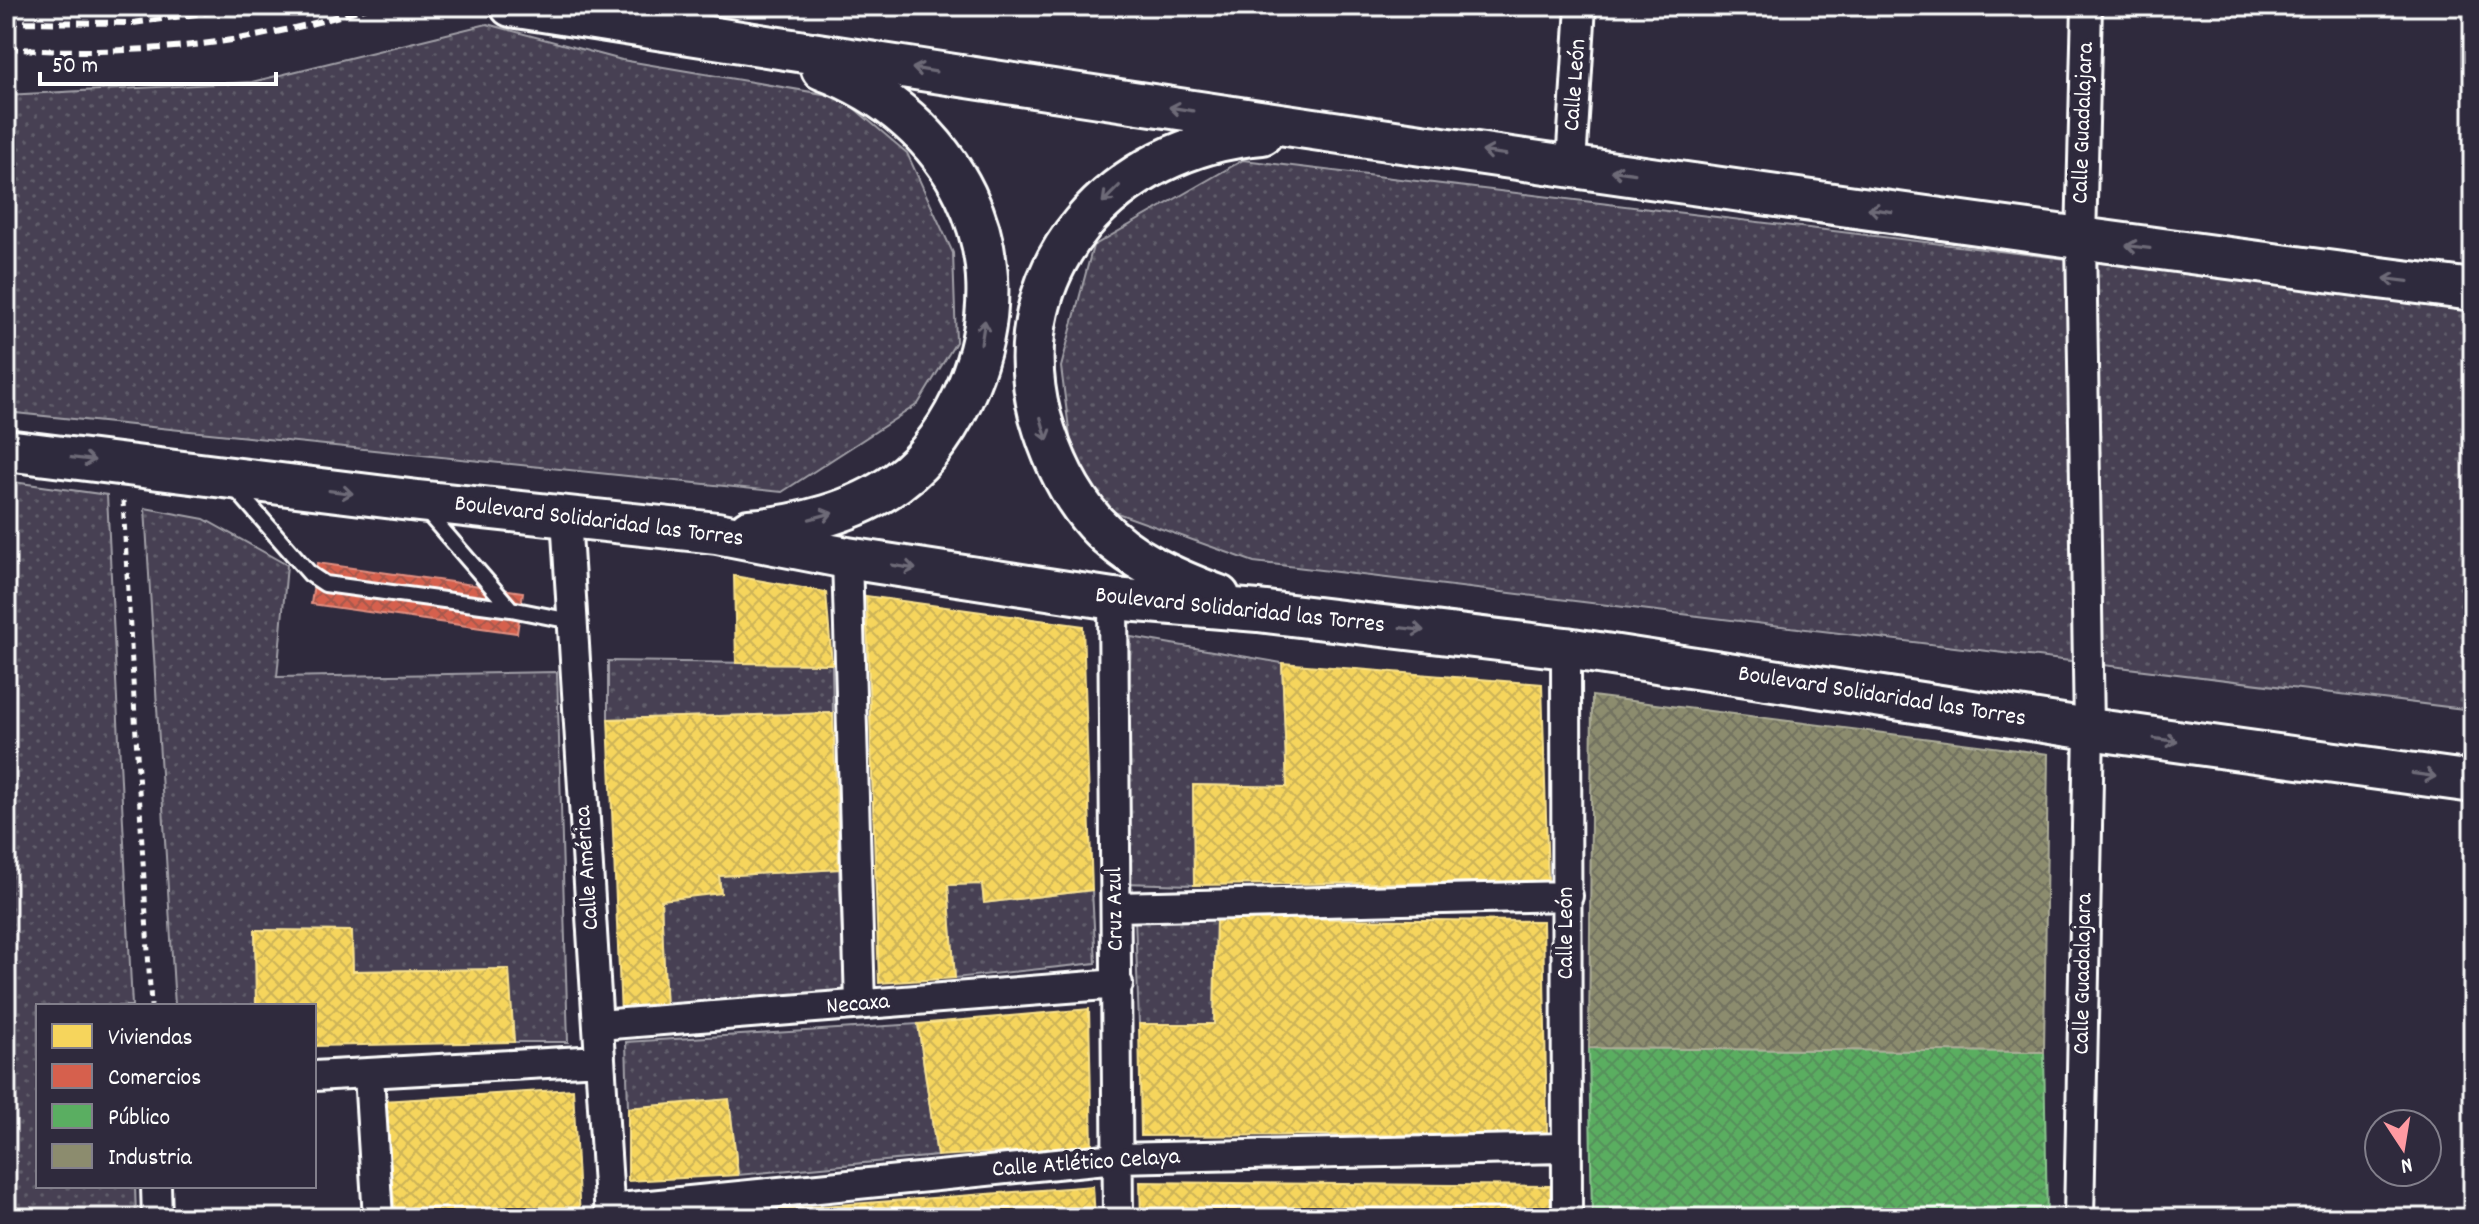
<svg xmlns="http://www.w3.org/2000/svg" width="2479" height="1224" font-family="Dekko,sans-serif">
	<style>
		.grass { fill: url(#grass-dots); stroke: #a2a0a8; stroke-width: 2 }
		.homes { fill: url(#homes-cross-hatch); stroke: #f9e28d; stroke-width: 2 }
		.shops { fill: url(#shops-cross-hatch); stroke: #e29082; stroke-width: 2 }
		.public { fill: url(#public-cross-hatch); stroke: #8cc690; stroke-width: 2 }
		.industry { fill: url(#industry-cross-hatch); stroke: #aeae9a; stroke-width: 2 }
		.lines { fill: none; stroke-linecap: round; stroke-linejoin: round }
		.lane-casing { stroke: #fff; stroke-width: 20 }
		.street-casing { stroke: #fff; stroke-width: 34 }
		.secondary-casing { stroke: #fff; stroke-width: 46 }
		.path { stroke: #fff; stroke-width: 5; stroke-dasharray: 6 6; stroke-linecap: butt }
		.lane { stroke: #2f2a3d; stroke-width: 14 }
		.street { stroke: #2f2a3d; stroke-width: 28 }
		.secondary { stroke: #2f2a3d; stroke-width: 40 }
		.rail { stroke: #fff; stroke-width: 6; stroke-dasharray: 12 6; stroke-linecap: butt }
		.oneway { stroke: #6d6a77 }
		.labels { text-anchor: middle; dominant-baseline: central; stroke-width: 8; stroke-linejoin: round; paint-order: stroke }
		.street-label { font-size: 24px; fill: #fff; stroke: #2f2a3d }
	</style>
	<defs>
		<pattern id="grass-dots" width="8" height="8" patternUnits="userSpaceOnUse" patternTransform="scale(2)"><rect width="8" height="8" fill="#464152"/><path d="M2 2h.1M6 6h.1" fill="none" stroke="#625e6c" stroke-width="1.8" stroke-linecap="round"/></pattern>
		<pattern id="homes-cross-hatch" width="8" height="8" patternUnits="userSpaceOnUse" patternTransform="scale(2)"><rect width="8" height="8" fill="#f6d55c"/><path d="M0 0l8 8M0 8l8-8" fill="none" stroke="#ccb358"/></pattern>
		<pattern id="shops-cross-hatch" width="8" height="8" patternUnits="userSpaceOnUse" patternTransform="scale(2)"><rect width="8" height="8" fill="#d6604d"/><path d="M0 0l8 8M0 8l8-8" fill="none" stroke="#a6594d"/></pattern>
		<pattern id="public-cross-hatch" width="8" height="8" patternUnits="userSpaceOnUse" patternTransform="scale(2)"><rect width="8" height="8" fill="#5aae61"/><path d="M0 0l8 8M0 8l8-8" fill="none" stroke="#56915b"/></pattern>
		<pattern id="industry-cross-hatch" width="8" height="8" patternUnits="userSpaceOnUse" patternTransform="scale(2)"><rect width="8" height="8" fill="#8c8c6e"/><path d="M0 0l8 8M0 8l8-8" fill="none" stroke="#727260"/></pattern>
	</defs>
	<rect width="100%" height="100%" fill="#2f2a3d"/>
	<filter id="ink" filterUnits="userSpaceOnUse"><feTurbulence type="fractalNoise" baseFrequency=".0125" numOctaves="2"/><feDisplacementMap in="SourceGraphic" scale="16" xChannelSelector="R" yChannelSelector="G"/><feConvolveMatrix kernelMatrix="1 2 1 2 8 2 1 2 1" color-interpolation-filters="sRGB"/></filter>
	<g filter="url(#ink)">
		<!-- grass -->
		<path class="grass" d="M487,24L622,60L841,97L907,153L953,253L956,342L918,404L782,492L6,412V95L252,82Z
			M1243,160L2473,308V710L1254,562L1078,499L1061,367L1093,246Z
			M6,481L107,495L132,1006H38V1186H135L136,1218H6Z
			M145,508L204,519L287,565L277,677L557,672L568,1042H514L508,969L353,971L351,931L255,930L256,1006H175Z
			M1131,637L1282,663L1287,787L1193,785L1194,885L1122,883Z
			M608,661L832,664L833,713L608,719Z
			M839,869L845,999L666,1011L661,900L721,892L719,876Z
			M982,884L984,903L1092,890L1096,963L955,978L948,885Z
			M1135,918H1216L1214,1024H1139Z
			M918,1024L937,1156L738,1175L729,1100L628,1108L626,1042Z"/>
		<!-- homes -->
		<path class="homes" d="M734,576L826,592L832,664L736,663Z
			M866,596L1083,626L1092,890L984,903L982,884L948,885L955,978L879,983Z
			M1282,663L1542,684L1548,881L1194,885L1193,785L1287,787Z
			M833,713L839,869L719,876L721,893L661,900L666,1011L621,1015L608,719Z
			M1216,918L1543,921L1547,1134L1141,1136L1139,1024H1214Z
			M255,930L352,931L353,971L509,969L514,1042L314,1046V1006H256Z
			M1089,1009L1092,1147L937,1156L918,1024Z
			M573,1089L580,1218H396L383,1101Z
			M729,1099L738,1175L628,1181V1108Z
			M1140,1182L1550,1186L1551,1218H1141Z
			M1093,1186L1095,1218L689,1216Z"/>
		<!-- shops -->
		<path class="shops" d="M317,563L523,592L517,633L311,604Z"/>
		<!-- public -->
		<path class="public" d="M1589,1048L2044,1052L2047,1218H1592Z"/>
		<!-- industry -->
		<path class="industry" d="M1592,696L2048,754L2044,1052L1589,1048Z"/>
		<g class="lines">
			<!-- lane casing -->
			<g class="lane-casing">
				<path id="lane" d="M233,486L310,574L325,584L511,609L571,621
					M426,511L511,609"/>
			</g>
			<!-- street casing -->
			<g class="street-casing">
				<path id="street" d="M1571,164L1581,6
					M566,517L610,1218
					M847,558L860,1004
					M1113,599L1118,1218
					M1566,648L1567,1218
					M1116,907L1568,896
					M599,1025L1118,984
					M369,1075L378,1218
					M314,1076L600,1060
					M156,1186L157,1218
					M610,1209L1116,1158L1565,1148
					M2079,1218L2089,729L2081,239L2087,6"/>
			</g>
			<!-- secondary casing -->
			<g class="secondary-casing">
				<path id="secondary" d="M511,6C1163,109 1818,206 2473,290
					M6,450L418,501L717,533L847,558L1113,599L1258,611L1566,648L2089,729L2473,782
					M749,530C799,526 856,512 897,482C929,459 953,422 968,386C1024,251 954,118 822,69
					M1219,596C1174,579 1129,560 1095,523C1068,493 1051,455 1040,416C1002,267 1116,146 1262,134"/>
			</g>
			<!-- path -->
			<path class="path" d="M123,501L151,1006"/>
			<!-- lane -->
			<use href="#lane" class="lane"/>
			<!-- street -->
			<use href="#street" class="street"/>
			<!-- secondary -->
			<use href="#secondary" class="secondary"/>
			<!-- rail -->
			<path class="rail" d="M6,22L133,23L253,6
				M6,48C126,57 256,46 370,6"/>
		</g>
		<!-- one-way arrows -->
		<defs><path id="oneway-shaft" d="M-6 0H5M1.5-3L5.5 0L1.5 3" fill="none" stroke-width="1.6" stroke-linecap="round" stroke-linejoin="round" transform="scale(2)"/></defs>
		<g class="oneway">
			<use href="#oneway-shaft" transform="translate(924 70) rotate(-171)"/>
			<use href="#oneway-shaft" transform="translate(1181 109) rotate(-171)"/>
			<use href="#oneway-shaft" transform="translate(1494 153) rotate(-172)"/>
			<use href="#oneway-shaft" transform="translate(1623 172) rotate(-172)"/>
			<use href="#oneway-shaft" transform="translate(1111 194) rotate(135)"/>
			<use href="#oneway-shaft" transform="translate(1880 210) rotate(-172)"/>
			<use href="#oneway-shaft" transform="translate(2138 247) rotate(-173)"/>
			<use href="#oneway-shaft" transform="translate(2396 280) rotate(-173)"/>
			<use href="#oneway-shaft" transform="translate(983 332) rotate(-81)"/>
			<use href="#oneway-shaft" transform="translate(1044 429) rotate(74)"/>
			<use href="#oneway-shaft" transform="translate(83 459) rotate(7)"/>
			<use href="#oneway-shaft" transform="translate(341 492) rotate(7)"/>
			<use href="#oneway-shaft" transform="translate(821 516) rotate(-15)"/>
			<use href="#oneway-shaft" transform="translate(904 567) rotate(9)"/>
			<use href="#oneway-shaft" transform="translate(1412 629) rotate(7)"/>
			<use href="#oneway-shaft" transform="translate(2166 740) rotate(8)"/>
			<use href="#oneway-shaft" transform="translate(2424 775) rotate(8)"/>
		</g>
	</g>
	<g class="labels">
		<!-- street labels -->
		<g class="street-label">
			<text transform="translate(1576 85) rotate(-86)">Calle León</text>
			<text transform="translate(2084 123) rotate(-88)">Calle Guadalajara</text>
			<text transform="translate(599 522) rotate(7)">Boulevard Solidaridad las Torres</text>
			<text transform="translate(1240 611) rotate(6)">Boulevard Solidaridad las Torres</text>
			<text transform="translate(1882 697) rotate(9)">Boulevard Solidaridad las Torres</text>
			<text transform="translate(588 868) rotate(-94)">Calle América</text>
			<text transform="translate(1116 909) rotate(-91)">Cruz Azul</text>
			<text transform="translate(1567 933) rotate(-90)">Calle León</text>
			<text transform="translate(2084 974) rotate(-89)">Calle Guadalajara</text>
			<text transform="translate(858 1005) rotate(-5)">Necaxa</text>
			<text transform="translate(1086 1164) rotate(-4)">Calle Atlético Celaya</text>
		</g>
	</g>
	<!-- margin -->
	<rect width="2479" height="1224" fill="none" stroke="#2f2a3d" stroke-width="32"/>
	<rect x="16" y="16" width="2447" height="1192" fill="none" stroke="#fff" stroke-width="3" filter="url(#ink)"/>
	<!-- legend -->
	<rect x="36" y="1004" width="280" height="184" fill="#2f2a3d" stroke="#827f8b" stroke-width="2"/>
	<rect x="52" y="1024" width="40" height="24" fill="#f6d55c" stroke="#827f8b" stroke-width="2"/>
	<text x="108" y="1044" font-size="24" fill="#ffffff">Viviendas</text>
	<rect x="52" y="1064" width="40" height="24" fill="#d6604d" stroke="#827f8b" stroke-width="2"/>
	<text x="108" y="1084" font-size="24" fill="#ffffff">Comercios</text>
	<rect x="52" y="1104" width="40" height="24" fill="#5aae61" stroke="#827f8b" stroke-width="2"/>
	<text x="108" y="1124" font-size="24" fill="#ffffff">Público</text>
	<rect x="52" y="1144" width="40" height="24" fill="#8c8c6e" stroke="#827f8b" stroke-width="2"/>
	<text x="108" y="1164" font-size="24" fill="#ffffff">Industria</text>
	<!-- north arrow -->
	<g transform="translate(2403 1148) rotate(168)"><circle r="38" fill="#2f2a3d" stroke="#827f8b" stroke-width="2"/>
	<path d="M0-6L14 30L0 20L-14 30Z" fill="#ff9aa2"/>
	<text y="-12" font-size="22" font-weight="bold" text-anchor="middle" fill="#ffffff">N</text>
	</g>
	<!-- scale -->
	<path d="M40 72v12h236v-12" fill="none" stroke="#ffffff" stroke-width="4"/>
	<text x="52" y="72" font-size="24" fill="#ffffff" stroke="#2f2a3d" stroke-width="6" paint-order="stroke">50 m</text>
</svg>
